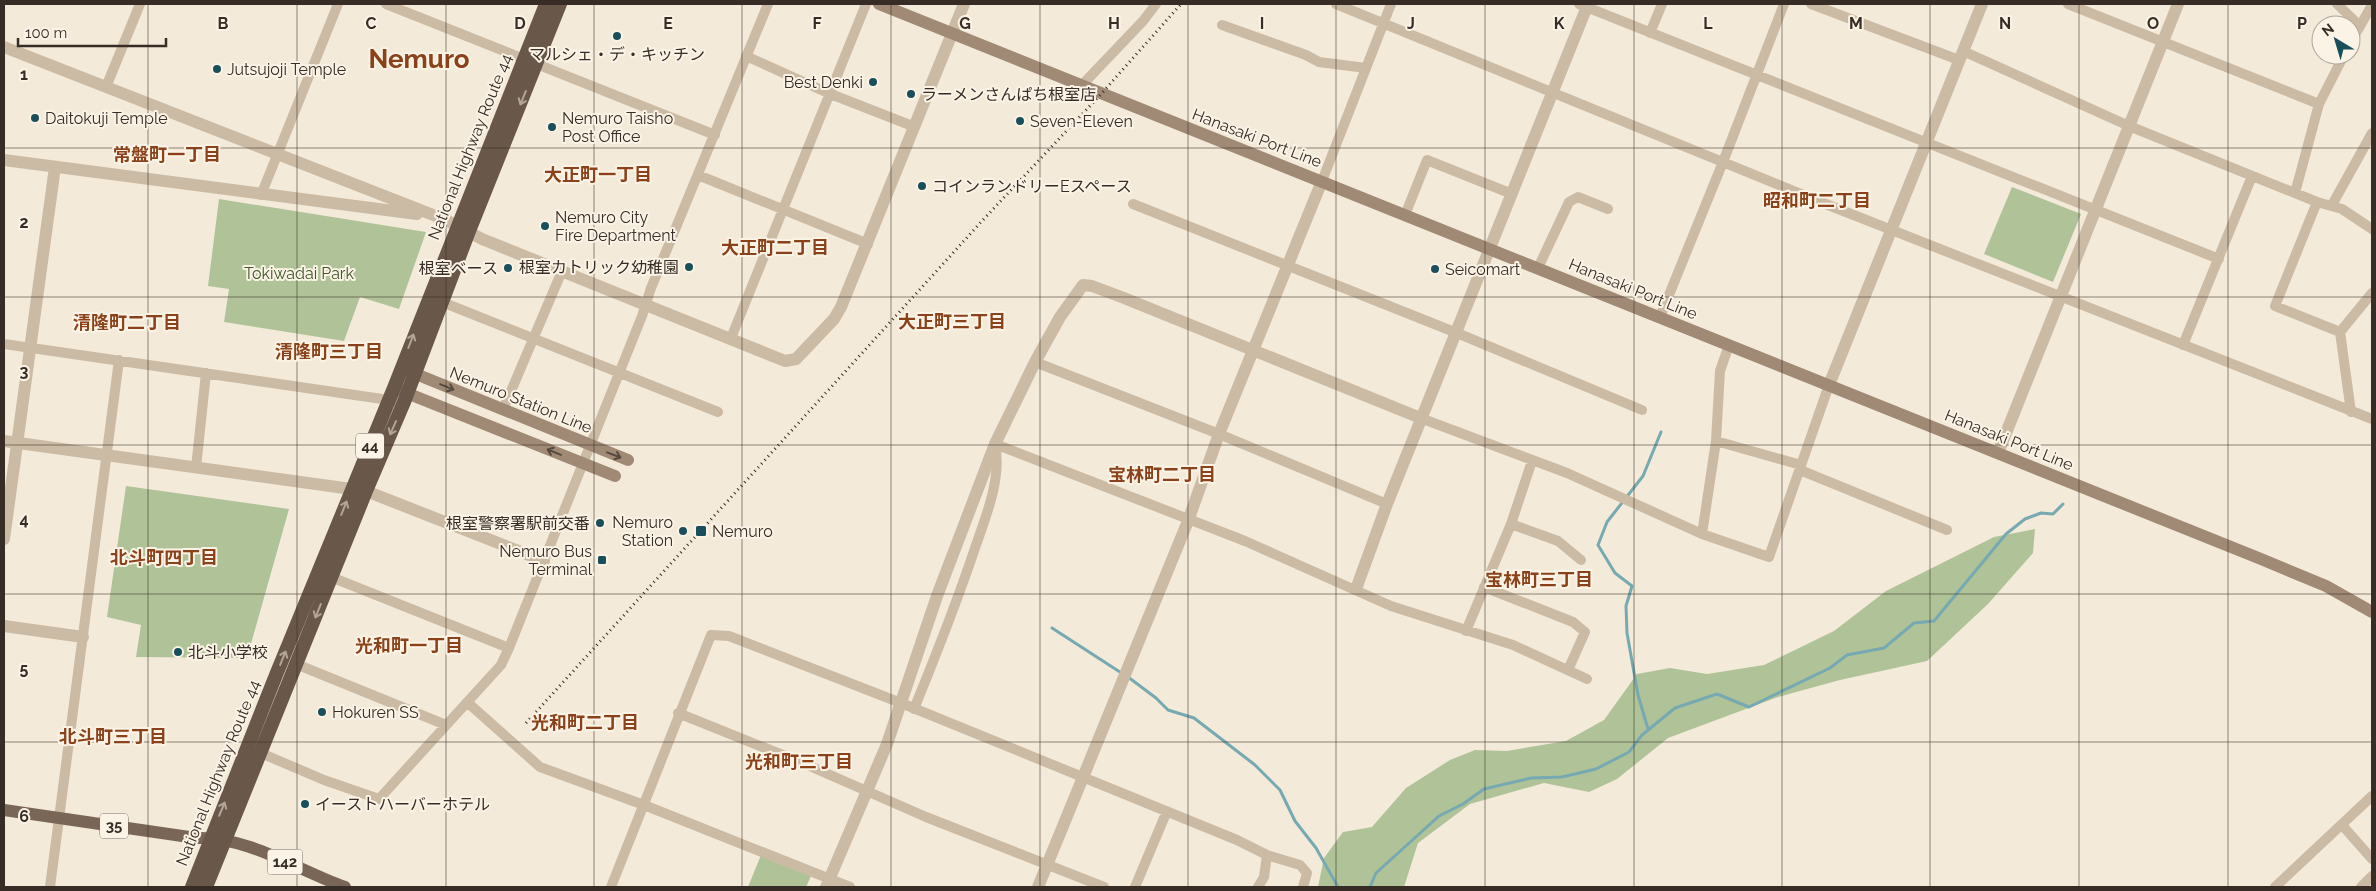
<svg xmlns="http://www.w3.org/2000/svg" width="2376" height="891" font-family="Raleway,'Noto Sans JP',sans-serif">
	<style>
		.green { fill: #b0c398 }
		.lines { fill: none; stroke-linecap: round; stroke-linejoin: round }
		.stream { stroke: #76a9b2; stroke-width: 3 }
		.minor { stroke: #ccbba4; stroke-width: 10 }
		.tertiary { stroke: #ccbba4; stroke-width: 12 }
		.secondary { stroke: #a08a75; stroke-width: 12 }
		.primary { stroke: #7a6656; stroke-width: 12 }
		.trunk { stroke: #69574a; stroke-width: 14 }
		.rail { stroke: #372d26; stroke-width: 3; stroke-dasharray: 1 4; stroke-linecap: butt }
		.oneway { stroke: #b2a598 }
		.oneway2 { stroke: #56493e }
		.grid { fill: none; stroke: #372d26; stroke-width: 1; stroke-opacity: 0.55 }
		.poi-dot { fill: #194f5b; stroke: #faf3e6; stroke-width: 2 }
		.labels { text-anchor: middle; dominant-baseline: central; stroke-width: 4; stroke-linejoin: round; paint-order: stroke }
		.shield { fill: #faf3e6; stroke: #726860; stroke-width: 1 }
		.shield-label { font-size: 15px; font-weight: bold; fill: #372d26 }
		.poi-label { font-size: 16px; fill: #372d26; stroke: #faf3e6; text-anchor: start }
		.street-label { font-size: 16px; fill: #372d26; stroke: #faf3e6 }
		.park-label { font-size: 16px; fill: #405728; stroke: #faf3e6 }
		.neighbourhood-label { font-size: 18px; font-weight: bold; fill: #8b421a; stroke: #faf3e6 }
		.town-label { font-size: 26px; font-weight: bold; fill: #8b421a; stroke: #faf3e6 }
		.grid-label { font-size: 16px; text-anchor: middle; font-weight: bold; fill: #372d26; stroke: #faf3e6; stroke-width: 4; stroke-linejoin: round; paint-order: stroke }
	</style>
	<rect width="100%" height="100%" fill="#f3ead9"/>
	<!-- green -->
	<path class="green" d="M2012,187L2081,214L2053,282L1984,254Z
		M219,199L426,232L399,309L360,297L344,341L224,322L229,289L208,286Z
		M126,486L289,509L247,658L136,657L141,625L107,617Z
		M2035,529L2033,553L1988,604L1927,661L1840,680L1778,697L1668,738L1617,779L1589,792L1544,783L1470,804L1418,843L1404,887H1318L1324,858L1343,832L1372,827L1406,788L1450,760L1475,750L1507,751L1566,741L1604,720L1637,674L1670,668L1707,674L1764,665L1834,631L1886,591L1994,537Z
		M761,855L812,874L806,887H748Z"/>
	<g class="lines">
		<!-- stream -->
		<path class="stream" d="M1052,628L1123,674
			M1128,677L1156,698L1168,710L1194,718L1255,765L1280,790L1295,821L1316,848L1338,887
			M1648,729L1638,695L1627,633L1626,606L1632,586L1615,573L1598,545L1607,522L1643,476L1661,432
			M1370,887L1376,873L1439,816L1463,804L1484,789L1531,778L1562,777L1596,769L1629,752L1642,735L1675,708L1717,694L1749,707L1830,668L1847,655L1884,648L1914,623L1934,621L2006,534L2025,519L2041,513L2053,514L2063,504"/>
		<!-- minor -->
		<path class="minor" d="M386,4L715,135
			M1336,4L1818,201L2372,419
			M1579,4L2219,259
			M1811,4L1959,60
			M2068,4L2319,104
			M2337,4L2360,26
			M1222,25L1306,55L1319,62L1366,68
			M1650,33L1662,4
			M2351,42L2372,5
			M1963,51L2129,126L2317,202L2342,209L2372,229
			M746,56L828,93L915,127
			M1082,85L1143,21L1156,4
			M106,87L140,4
			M698,175L868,244
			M1322,181L1391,4
			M2295,193L2319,104L2344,55
			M261,195L338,4
			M2317,202L2275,306L2340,332
			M1133,204L1457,333L1642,410
			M2332,205L2372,133
			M1405,215L1427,160L1512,194
			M1538,268L1569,202L1578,197L1608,209
			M442,302L718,412
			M1660,317L1723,162L1784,4
			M731,338L866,4
			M4,344L396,401
			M2183,345L2252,176
			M1035,362L1219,434L1387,504
			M503,410L562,271
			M2351,412L2340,332L2372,293
			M1423,419L1567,473L1702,534L1769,557L1829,385
			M1716,441L1801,465
			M995,444L1245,541L1391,606L1513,645L1587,679
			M196,468L206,373
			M1800,470L1947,530
			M1511,524L1558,541L1581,560
			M1702,534L1716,441L1720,371L1729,345
			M331,577L509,648
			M1484,587L1573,622L1585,632L1568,670
			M1466,631L1511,524L1532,461
			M296,664L446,725
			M467,702L540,767L644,805L850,887
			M914,709C936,655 957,602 975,548C986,516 1002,478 995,444
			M678,713L805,764L926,817L1104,887
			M256,751L324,780L379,799L501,665L509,648L642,316L651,288L768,4
			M2342,825L2372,859
			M50,887L119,360
			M611,887L711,635L729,636L901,703L1237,840L1267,855L1300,865L1307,873L1303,887
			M1135,887L1167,811
			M1258,887L1264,877L1267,855
			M2275,887L2372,796
			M2361,887L2372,876"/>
		<!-- tertiary -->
		<path class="tertiary" d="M4,47L446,220L482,239L785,361L796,359L834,319L841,307L964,4
			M4,160L417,214
			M1829,385L1982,4
			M4,441L366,491L544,561
			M1998,453L2178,4
			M4,539L55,167
			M1356,589L1387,504L1588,4
			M4,626L83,637
			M826,887L887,744L937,596L995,444L1035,362L1060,317L1083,285L1092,286L1124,298L1423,419
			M1038,887L1188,521L1219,434L1322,181"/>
		<!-- secondary -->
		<path class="secondary" d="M879,4L2261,559L2326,586L2372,612
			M406,370L628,460
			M399,390L615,476"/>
		<!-- primary -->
		<path class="primary" d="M4,810L196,838C248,836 297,870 345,887"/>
		<!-- trunk -->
		<path class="trunk" d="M192,887L276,675L394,388L546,4
			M206,887L366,491L404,402L469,231L560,4"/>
		<!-- rail -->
		<path class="rail" d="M526,723L982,221L1102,93L1181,4"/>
	</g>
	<!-- one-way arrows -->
	<defs><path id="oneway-shaft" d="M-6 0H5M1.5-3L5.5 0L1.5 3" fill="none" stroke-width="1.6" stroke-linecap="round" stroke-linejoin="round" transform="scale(1.25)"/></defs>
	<g class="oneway">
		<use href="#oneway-shaft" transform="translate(523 98) rotate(112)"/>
		<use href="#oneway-shaft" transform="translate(411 341) rotate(-69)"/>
		<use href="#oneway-shaft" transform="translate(393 428) rotate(114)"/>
		<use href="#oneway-shaft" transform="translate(344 508) rotate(-68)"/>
		<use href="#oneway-shaft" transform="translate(318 611) rotate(112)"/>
		<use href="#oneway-shaft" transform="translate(283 658) rotate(-68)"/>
		<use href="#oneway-shaft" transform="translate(222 809) rotate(-67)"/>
	</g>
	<g class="oneway2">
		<use href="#oneway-shaft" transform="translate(447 387) rotate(22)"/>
		<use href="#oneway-shaft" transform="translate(554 452) rotate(-158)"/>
		<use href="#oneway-shaft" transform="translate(614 455) rotate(21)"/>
	</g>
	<!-- grid -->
	<path class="grid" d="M148,4V887M297,4V887M446,4V887M594,4V887M742,4V887M891,4V887M1040,4V887M1188,4V887M1336,4V887M1485,4V887M1634,4V887M1782,4V887M1930,4V887M2079,4V887M2228,4V887M4,148H2372M4,297H2372M4,445H2372M4,594H2372M4,742H2372"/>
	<!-- markers -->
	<g class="poi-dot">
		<circle cx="617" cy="36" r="5"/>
		<circle cx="217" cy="69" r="5"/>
		<circle cx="873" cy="82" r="5"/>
		<circle cx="911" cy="94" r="5"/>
		<circle cx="35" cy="118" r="5"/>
		<circle cx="1020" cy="121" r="5"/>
		<circle cx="552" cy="127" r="5"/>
		<circle cx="922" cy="186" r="5"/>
		<circle cx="545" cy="226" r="5"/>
		<circle cx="689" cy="267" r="5"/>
		<circle cx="508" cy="268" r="5"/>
		<circle cx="1435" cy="269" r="5"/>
		<circle cx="600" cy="523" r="5"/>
		<circle cx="683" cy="531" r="5"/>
		<rect x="695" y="525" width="12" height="12" rx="2.5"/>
		<rect x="597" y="555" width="10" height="10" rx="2.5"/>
		<circle cx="178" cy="652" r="5"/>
		<circle cx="322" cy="712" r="5"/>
		<circle cx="305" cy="804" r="5"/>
	</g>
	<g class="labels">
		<!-- shield labels -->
		<g class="shield">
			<rect x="356" y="433.5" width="28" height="25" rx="4"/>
			<rect x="100" y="813.5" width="28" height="25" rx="4"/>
			<rect x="267.5" y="849.5" width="35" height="25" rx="4"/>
		</g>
		<g class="shield-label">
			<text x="370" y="446">44</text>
			<text x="114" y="826">35</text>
			<text x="285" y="862">142</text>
		</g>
		<!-- poi labels -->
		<g class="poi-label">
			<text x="617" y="54" text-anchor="middle">マルシェ・デ・キッチン</text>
			<text x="227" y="69">Jutsujoji Temple</text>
			<text x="863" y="82" text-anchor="end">Best Denki</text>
			<text x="921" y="94">ラーメンさんぱち根室店</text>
			<text x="45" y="118">Daitokuji Temple</text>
			<text x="562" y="118">Nemuro Taisho<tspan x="562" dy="18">Post Office</tspan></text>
			<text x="1030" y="121">Seven-Eleven</text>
			<text x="932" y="186">コインランドリーEスペース</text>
			<text x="555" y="217">Nemuro City<tspan x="555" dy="18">Fire Department</tspan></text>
			<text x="679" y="267" text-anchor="end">根室カトリック幼稚園</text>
			<text x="498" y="268" text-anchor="end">根室ベース</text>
			<text x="1445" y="269">Seicomart</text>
			<text x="673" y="522" text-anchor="end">Nemuro<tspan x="673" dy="18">Station</tspan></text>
			<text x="590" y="523" text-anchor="end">根室警察署駅前交番</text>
			<text x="712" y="531">Nemuro</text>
			<text x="592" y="551" text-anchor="end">Nemuro Bus<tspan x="592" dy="18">Terminal</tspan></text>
			<text x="188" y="652">北斗小学校</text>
			<text x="332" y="712">Hokuren SS</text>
			<text x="315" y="804">イーストハーバーホテル</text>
		</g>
		<!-- street labels -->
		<g class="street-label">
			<text transform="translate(1257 138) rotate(21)">Hanasaki Port Line</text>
			<text transform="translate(470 147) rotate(-68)">National Highway Route 44</text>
			<text transform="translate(1633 289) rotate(22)">Hanasaki Port Line</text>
			<text transform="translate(521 400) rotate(22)">Nemuro Station Line</text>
			<text transform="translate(2009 440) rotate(22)">Hanasaki Port Line</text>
			<text transform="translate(218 773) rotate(-68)">National Highway Route 44</text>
		</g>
		<!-- park labels -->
		<g class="park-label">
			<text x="299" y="273">Tokiwadai Park</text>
		</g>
		<!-- neighbourhood labels -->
		<g class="neighbourhood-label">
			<text x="167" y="154">常盤町一丁目</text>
			<text x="598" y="174">大正町一丁目</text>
			<text x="1817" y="200">昭和町二丁目</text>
			<text x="775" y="247">大正町二丁目</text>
			<text x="952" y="321">大正町三丁目</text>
			<text x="127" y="322">清隆町二丁目</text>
			<text x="329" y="351">清隆町三丁目</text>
			<text x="1162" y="474">宝林町二丁目</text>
			<text x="164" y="557">北斗町四丁目</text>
			<text x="1539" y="579">宝林町三丁目</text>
			<text x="409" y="645">光和町一丁目</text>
			<text x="585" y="722">光和町二丁目</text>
			<text x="113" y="736">北斗町三丁目</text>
			<text x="799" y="761">光和町三丁目</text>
		</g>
		<!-- town labels -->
		<g class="town-label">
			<text x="419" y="59">Nemuro</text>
		</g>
	</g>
	<g class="grid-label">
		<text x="223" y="29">B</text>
		<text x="371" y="29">C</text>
		<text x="520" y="29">D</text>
		<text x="668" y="29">E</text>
		<text x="817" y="29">F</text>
		<text x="965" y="29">G</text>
		<text x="1114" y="29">H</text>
		<text x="1262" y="29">I</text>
		<text x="1411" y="29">J</text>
		<text x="1559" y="29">K</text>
		<text x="1708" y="29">L</text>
		<text x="1856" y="29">M</text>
		<text x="2005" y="29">N</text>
		<text x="2153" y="29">O</text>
		<text x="2302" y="29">P</text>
		<text x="24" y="80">1</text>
		<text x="24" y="228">2</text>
		<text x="24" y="377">3</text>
		<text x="24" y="525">4</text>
		<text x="24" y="674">5</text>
		<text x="24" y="822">6</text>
	</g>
	<!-- border -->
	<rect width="2376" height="891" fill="none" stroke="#372d26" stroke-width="10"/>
	<!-- north arrow -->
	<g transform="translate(2336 40) rotate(322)"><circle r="24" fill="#faf3e6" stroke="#aca499"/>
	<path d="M0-4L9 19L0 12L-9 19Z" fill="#194f5b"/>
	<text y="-8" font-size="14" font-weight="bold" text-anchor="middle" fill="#372d26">N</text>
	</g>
	<!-- scale -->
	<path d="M18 38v8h148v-8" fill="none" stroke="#372d26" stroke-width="2.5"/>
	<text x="25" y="38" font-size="15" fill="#372d26" stroke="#faf3e6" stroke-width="4" paint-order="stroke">100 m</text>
</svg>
